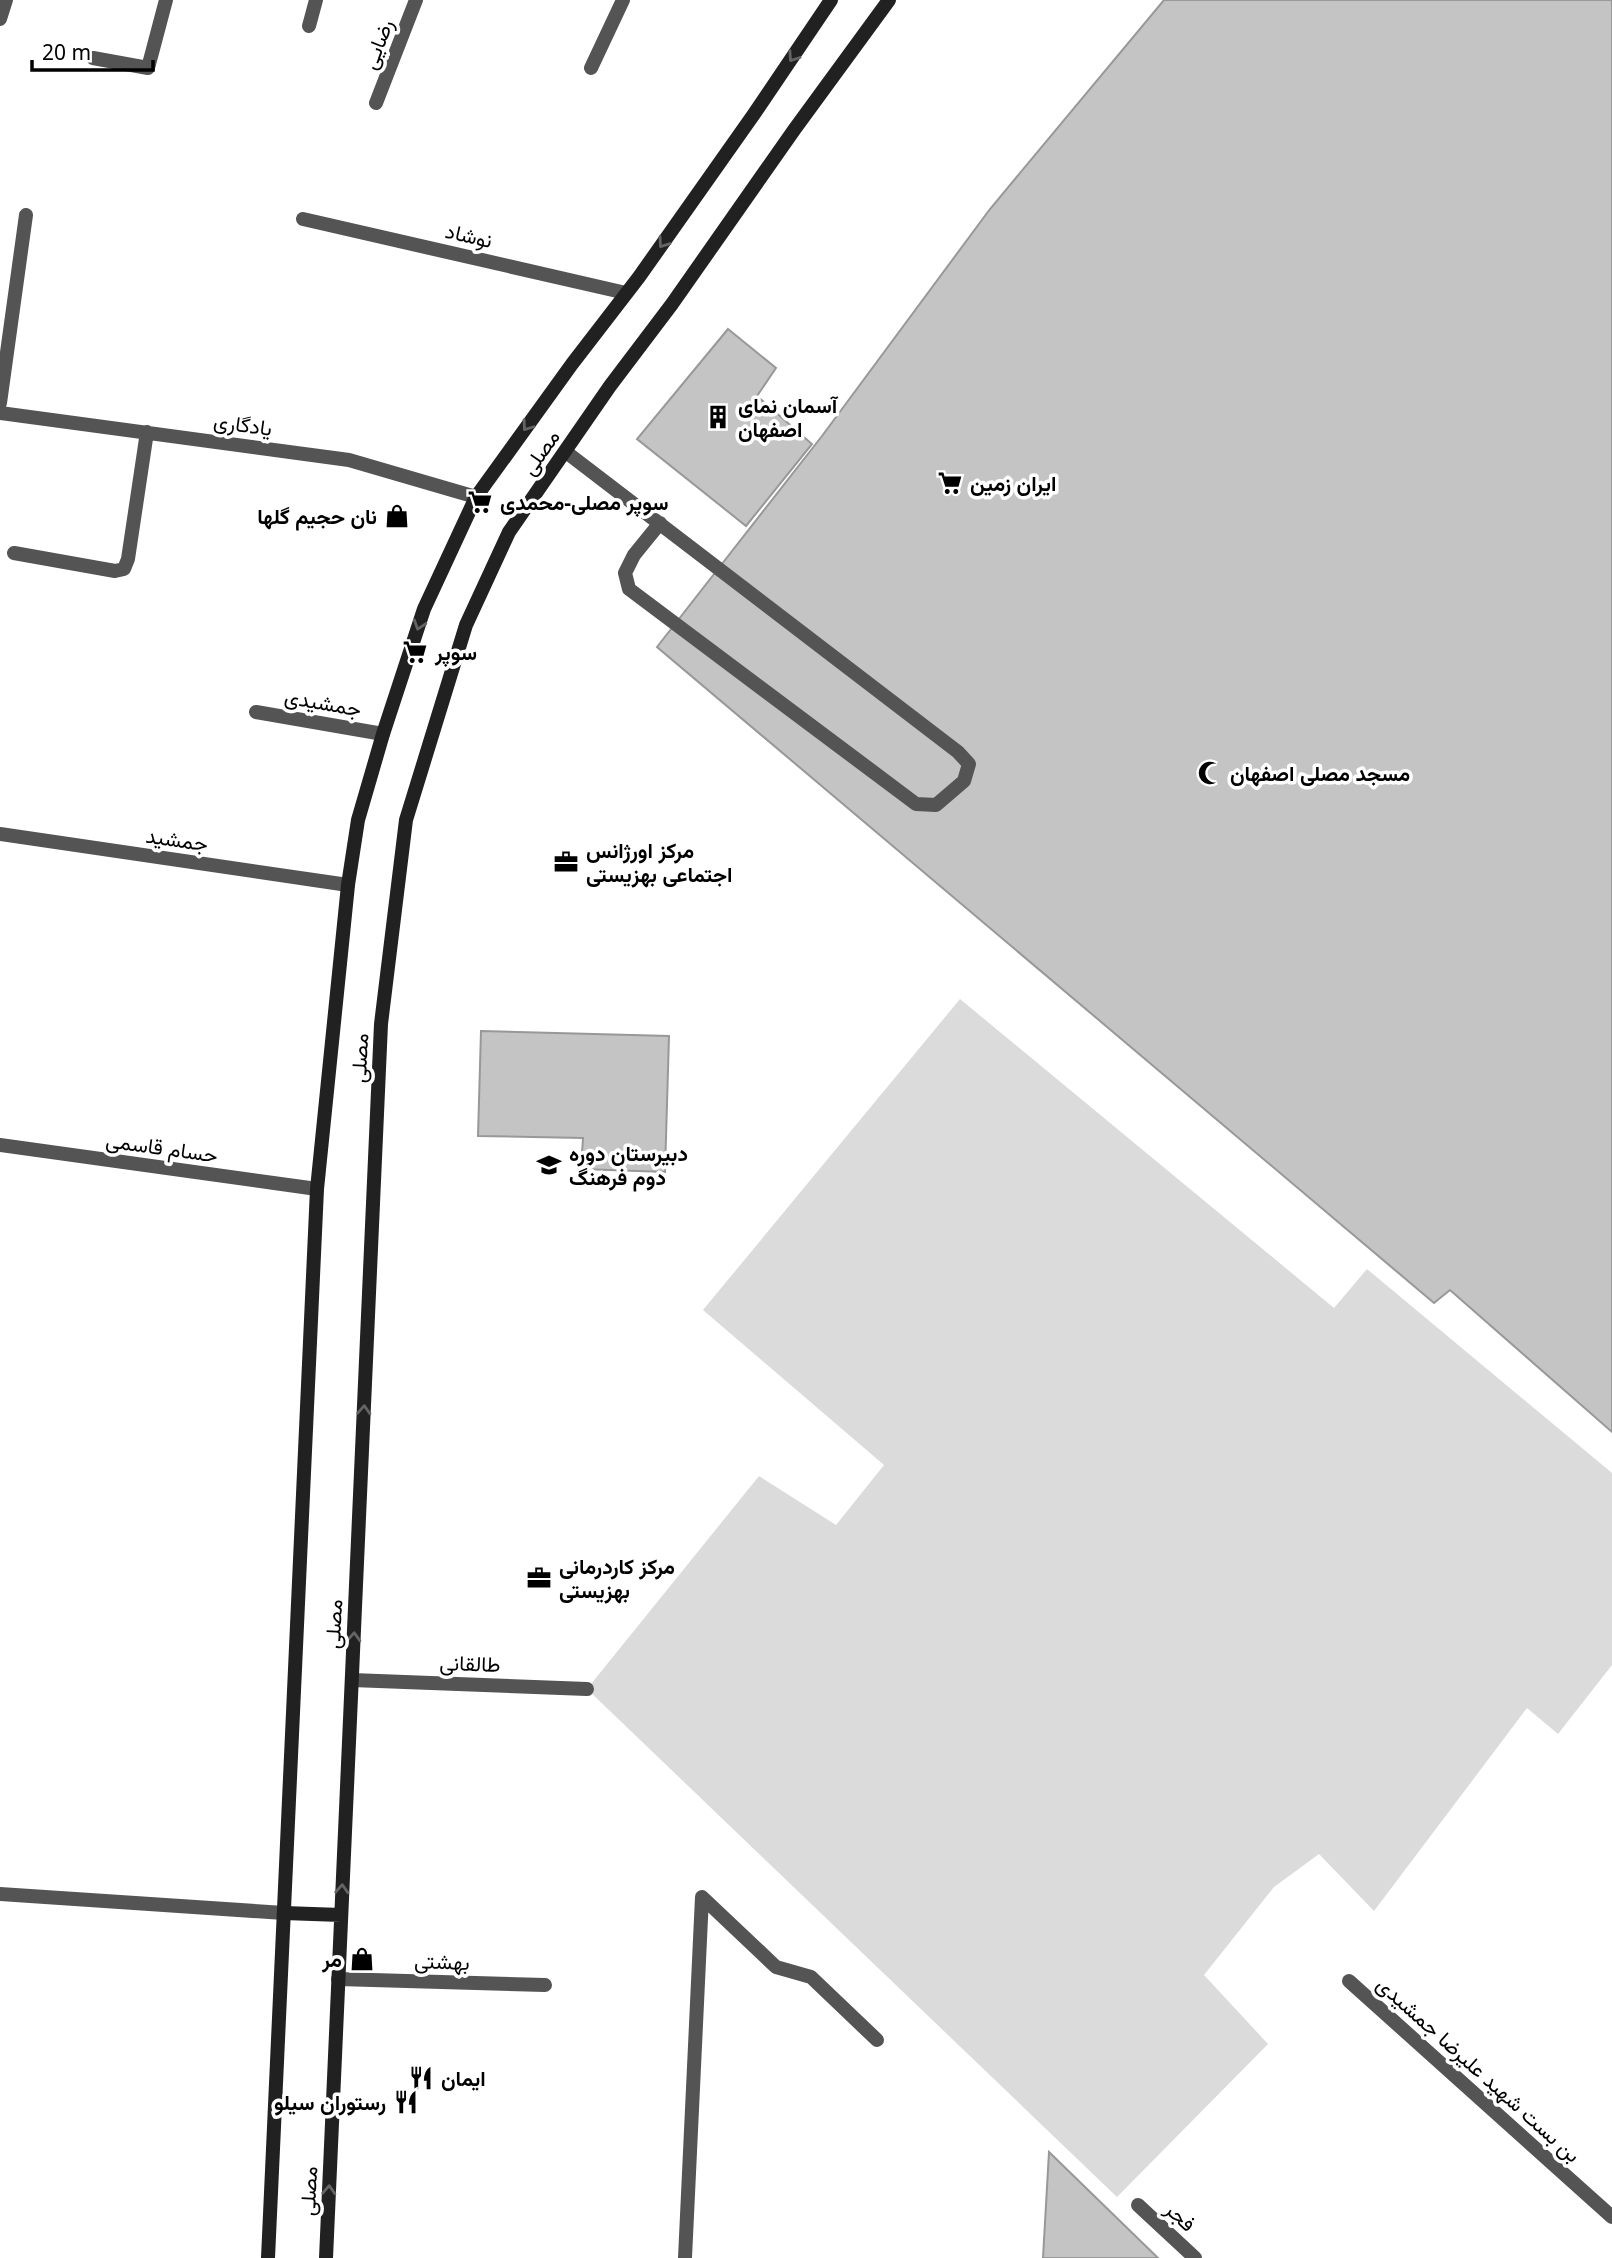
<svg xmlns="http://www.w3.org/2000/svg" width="1612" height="2258" font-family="'Noto Sans',Vazirmatn,sans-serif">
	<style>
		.green { fill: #dbdbdb }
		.building { fill: #c4c4c4; stroke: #989898; stroke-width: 2 }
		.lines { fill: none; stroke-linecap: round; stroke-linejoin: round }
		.lane { stroke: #545454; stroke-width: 14 }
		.street { stroke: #545454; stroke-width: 14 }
		.secondary { stroke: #212121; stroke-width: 14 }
		.oneway { stroke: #646464 }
		.labels { text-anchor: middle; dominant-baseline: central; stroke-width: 7; stroke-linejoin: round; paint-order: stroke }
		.street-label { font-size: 21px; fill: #000; stroke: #fff }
		.poi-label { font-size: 21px; font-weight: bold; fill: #000; stroke: #fff; text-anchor: start }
	</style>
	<rect width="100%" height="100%" fill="#fff"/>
	<!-- green -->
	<path class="green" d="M960,999L1334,1308L1367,1269L1612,1473V1665L1558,1734L1527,1708L1374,1911L1319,1854L1274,1887L1204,1975L1268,2044L1117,2197L587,1689L759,1476L836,1525L884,1465L703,1310Z"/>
	<!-- building -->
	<path class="building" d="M1164,0H1612V1432L1450,1290L1434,1303L657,647L822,436L990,209Z
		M728,329L776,368L757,396L812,444L746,526L637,439Z
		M481,1031L669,1036L665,1172L581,1169L583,1138L478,1136Z
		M1049,2152L1158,2258H1043Z"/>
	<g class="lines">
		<!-- lane -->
		<path class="lane" d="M566,452L958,752L969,764L964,781L936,805L916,804L629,589L625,573L634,555L660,523
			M0,1894L284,1913
			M685,2258L702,1897L776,1967L811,1977L877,2040"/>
		<!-- street -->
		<path class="street" d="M0,19L6,0
			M309,26L316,0
			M93,58L148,68L166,0
			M591,68L623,0
			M376,103L416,0
			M303,219L626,293
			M0,403L26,215
			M0,413L349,460L476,497
			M14,553L115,571L124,569L128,559L147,432
			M256,712L383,734
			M0,834L348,885
			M0,1145L317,1189
			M352,1680L587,1689
			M338,1979L545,1985
			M1349,1981L1612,2217
			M1138,2205L1195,2258"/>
		<!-- secondary -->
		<path class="secondary" d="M284,1913L341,1915
			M268,2258L317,1189L348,885L358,820L383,734L424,609L476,497L572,364L639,277L754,114L831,0
			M326,2258L381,1024L406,820L466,625L509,532L610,386L672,304L794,130L889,0"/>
	</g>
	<!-- one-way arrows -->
	<defs><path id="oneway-chevron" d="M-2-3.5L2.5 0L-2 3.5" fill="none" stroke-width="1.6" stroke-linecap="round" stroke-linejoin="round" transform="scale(1.75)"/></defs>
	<g class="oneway">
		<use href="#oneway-chevron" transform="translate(793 57) rotate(124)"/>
		<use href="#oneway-chevron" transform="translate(663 243) rotate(125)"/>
		<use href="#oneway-chevron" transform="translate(527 426) rotate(126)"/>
		<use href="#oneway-chevron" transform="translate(419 625) rotate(108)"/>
		<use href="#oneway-chevron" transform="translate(364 1410) rotate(-87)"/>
		<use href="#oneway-chevron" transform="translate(354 1637) rotate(-87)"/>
		<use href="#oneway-chevron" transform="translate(342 1889) rotate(-87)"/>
		<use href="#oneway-chevron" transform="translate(329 2190) rotate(-87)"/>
	</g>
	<!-- icons -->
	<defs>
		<g id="building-bare" transform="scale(1.89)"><path d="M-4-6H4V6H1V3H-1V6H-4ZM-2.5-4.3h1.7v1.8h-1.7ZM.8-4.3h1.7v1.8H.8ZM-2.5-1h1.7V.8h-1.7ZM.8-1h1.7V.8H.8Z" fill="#000" stroke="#fff" stroke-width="2.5" paint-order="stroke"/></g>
		<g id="supermarket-bare" transform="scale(1.89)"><path d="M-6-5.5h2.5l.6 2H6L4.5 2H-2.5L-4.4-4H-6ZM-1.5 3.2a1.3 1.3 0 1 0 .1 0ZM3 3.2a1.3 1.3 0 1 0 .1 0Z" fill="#000" stroke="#fff" stroke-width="2.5" paint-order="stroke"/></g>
		<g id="shop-bare" transform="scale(1.89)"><path d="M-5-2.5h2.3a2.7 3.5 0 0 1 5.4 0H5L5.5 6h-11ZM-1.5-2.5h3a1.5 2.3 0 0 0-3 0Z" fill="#000" stroke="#fff" stroke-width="2.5" paint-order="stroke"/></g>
		<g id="mosque-bare" transform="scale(1.89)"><path d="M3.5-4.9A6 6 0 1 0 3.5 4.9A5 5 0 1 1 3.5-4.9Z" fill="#000" stroke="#fff" stroke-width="2.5" paint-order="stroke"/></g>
		<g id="office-bare" transform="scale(1.89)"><path d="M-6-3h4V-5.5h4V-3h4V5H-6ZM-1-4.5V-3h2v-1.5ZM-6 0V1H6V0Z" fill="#000" stroke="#fff" stroke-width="2.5" paint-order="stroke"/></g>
		<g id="school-bare" transform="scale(1.89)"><path d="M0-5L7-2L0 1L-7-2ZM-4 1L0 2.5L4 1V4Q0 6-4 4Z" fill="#000" stroke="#fff" stroke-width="2.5" paint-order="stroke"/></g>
		<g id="restaurant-bare" transform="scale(1.89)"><path d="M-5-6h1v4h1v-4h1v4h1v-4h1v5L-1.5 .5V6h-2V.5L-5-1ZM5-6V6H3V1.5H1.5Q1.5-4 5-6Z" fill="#000" stroke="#fff" stroke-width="2.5" paint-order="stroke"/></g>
	</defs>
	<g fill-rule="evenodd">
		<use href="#building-bare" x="718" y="417"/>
		<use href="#supermarket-bare" x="950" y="483"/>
		<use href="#supermarket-bare" x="480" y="502"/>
		<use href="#shop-bare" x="397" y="516"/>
		<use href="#supermarket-bare" x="415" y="652"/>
		<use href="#mosque-bare" x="1210" y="773"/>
		<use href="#office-bare" x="566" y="862"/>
		<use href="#school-bare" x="549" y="1165"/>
		<use href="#office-bare" x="539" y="1578"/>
		<use href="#shop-bare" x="362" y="1959"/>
		<use href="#restaurant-bare" x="421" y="2078"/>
		<use href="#restaurant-bare" x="406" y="2102"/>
	</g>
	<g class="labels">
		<!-- street labels -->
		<g class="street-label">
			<text transform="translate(377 44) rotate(-69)">رضایی</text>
			<text transform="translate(469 235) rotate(13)">نوشاد</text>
			<text transform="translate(243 424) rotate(8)">یادگاری</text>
			<text transform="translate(540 452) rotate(-55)">مصلی</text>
			<text transform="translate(323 702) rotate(10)">جمشیدی</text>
			<text transform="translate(177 839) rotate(8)">جمشید</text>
			<text transform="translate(359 1058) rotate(-87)">مصلی</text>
			<text transform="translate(162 1147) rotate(8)">حسام قاسمی</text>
			<text transform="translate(333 1624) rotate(-87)">مصلی</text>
			<text transform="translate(470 1663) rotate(2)">طالقانی</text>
			<text transform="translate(442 1961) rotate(2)">بهشتی</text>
			<text transform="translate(1479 2069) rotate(42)">بن بست شهید علیرضا جمشیدی</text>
			<text transform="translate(308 2191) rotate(-87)">مصلی</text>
			<text transform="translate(1181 2216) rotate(43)">فجر</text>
		</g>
		<!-- poi labels -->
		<g class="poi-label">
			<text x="738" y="405">آسمان نمای<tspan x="738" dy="24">اصفهان</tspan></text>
			<text x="970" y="483">ایران زمین</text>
			<text x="500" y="502">سوپر مصلی-محمدی</text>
			<text x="377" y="516" text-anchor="end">نان حجیم گلها</text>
			<text x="435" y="652">سوپر</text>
			<text x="1230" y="773">مسجد مصلی اصفهان</text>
			<text x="586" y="850">مرکز اورژانس<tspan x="586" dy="24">اجتماعی بهزیستی</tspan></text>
			<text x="569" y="1153">دبیرستان دوره<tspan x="569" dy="24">دوم فرهنگ</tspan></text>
			<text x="559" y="1566">مرکز کاردرمانی<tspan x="559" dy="24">بهزیستی</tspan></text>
			<text x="342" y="1959" text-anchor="end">مر</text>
			<text x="441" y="2078">ایمان</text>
			<text x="386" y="2102" text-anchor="end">رستوران سیلو</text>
		</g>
	</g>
	<!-- scale -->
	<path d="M32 60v10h121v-10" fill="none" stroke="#000000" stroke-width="3.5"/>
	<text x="42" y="60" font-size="21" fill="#000000" stroke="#ffffff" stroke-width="5" paint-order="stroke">20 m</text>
</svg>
